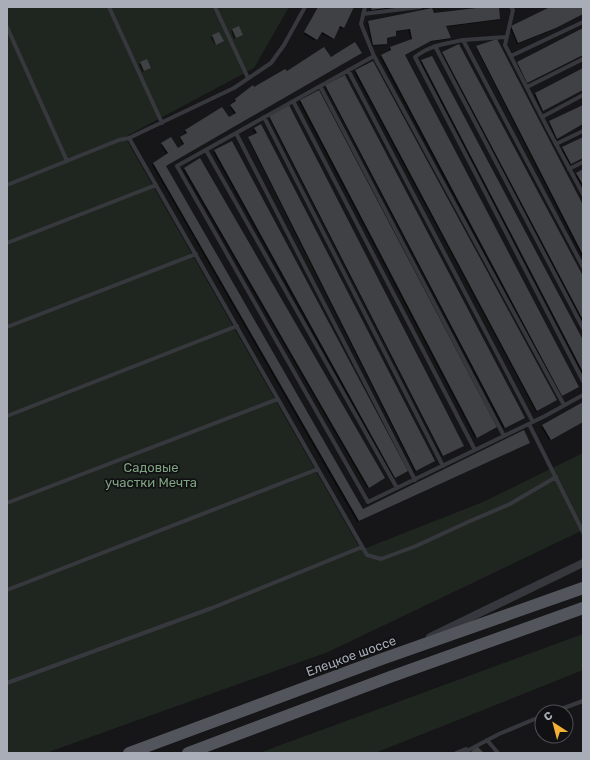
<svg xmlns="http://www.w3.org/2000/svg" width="590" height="760" font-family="Rubik,sans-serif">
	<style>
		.green { fill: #1e261f }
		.shadow { fill: #0007 }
		.building { fill: #404145 }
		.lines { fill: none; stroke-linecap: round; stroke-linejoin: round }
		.service { stroke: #37383d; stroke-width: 4 }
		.minor { stroke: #37383d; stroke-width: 8 }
		.primary { stroke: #53555c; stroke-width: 12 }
		.labels { text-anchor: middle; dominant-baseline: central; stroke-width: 3.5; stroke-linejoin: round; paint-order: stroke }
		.park-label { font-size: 13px; fill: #7fa381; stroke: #111113 }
		.street-label { font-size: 13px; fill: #a8adb8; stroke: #111113 }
	</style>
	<rect width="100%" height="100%" fill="#161618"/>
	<!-- green -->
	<path class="green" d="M7,7H289L254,68L125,137L361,550L483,502L583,453V530L328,652L46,753H7Z
		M583,634V670L375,753H259Z"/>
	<!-- shadow -->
	<path class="shadow" d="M318,7H352L343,28L342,29L338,27L332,39L320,33L315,41L304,34Z
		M371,7H399L370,11Z
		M498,7L499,19L498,20L445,27L450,37L448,39L429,42L404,56L576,388L560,397L380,57L390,52L389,50L390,48L411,40L408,30L395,32V35L394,37L386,39V44L384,45L372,46L367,23L369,22L433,14Z
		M553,7H583V13L553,30L517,44L510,28Z
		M238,27L242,35L234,39L231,31Z
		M583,29V55L525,83L517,64L518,63Z
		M213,36L222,41L215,45L211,38Z
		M477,47L583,207V259L476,48Z
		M361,53L165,166L363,510L529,443L357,522L152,165L167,155L161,145L162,144L178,149L183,146L180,139L186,135L184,132L186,131L229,119L235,115L230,107L235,103L234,101L235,100L253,87L254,88L286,72L331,58Z
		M443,53L583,278V324L442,54Z
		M146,60L148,69L142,72L139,64Z
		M422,61L583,342V375L420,62Z
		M583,69V90L542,111L534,95Z
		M356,70L554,401L536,412L354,72Z
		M326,85L522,419L503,428L325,87Z
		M301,100L494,428L475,438L299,102Z
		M583,106V124L556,140L549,123Z
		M270,117L462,447L442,456L269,118Z
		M261,125L434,461L415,472L248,139L256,134L253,130Z
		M583,138V158L570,164L561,150Z
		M232,142L407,471L393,479L213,152Z
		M185,168L382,480L367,488L183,170Z
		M583,171V188L575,175Z
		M583,403V421L549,440L541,427Z"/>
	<!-- building -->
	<path class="building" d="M318,7H354L344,28L340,26L334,39L322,32L317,40L304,32Z
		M372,7H386V8L371,10Z
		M485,7H499L500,19L446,26L451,38L431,41L405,55L579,387L562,396L381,55L391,50L390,47L412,39L410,29L396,31V36L387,38V44L373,45L368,21L432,8L434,13Z
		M550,7H583V14L556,28L518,43L511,26Z
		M239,26L243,35L236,38L232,29Z
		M583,28V55L527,83L517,62Z
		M219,32L224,41L216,45L212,35Z
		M497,39L583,205V255L476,46Z
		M355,42L362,53L166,166L363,509L524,430L530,443L359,521L153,163L168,153L161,143L171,137L178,148L184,144L180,137L187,133L185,130L222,107L229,117L236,113L230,105L236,101L235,99L253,85L254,87L285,69L287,71L324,47L331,57Z
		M459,44L583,276V320L442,52Z
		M432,56L583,340V372L421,60Z
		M147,59L151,68L144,71L140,62Z
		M373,61L557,400L537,411L355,70Z
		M583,68V90L543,111L535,93Z
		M345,75L525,418L505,428L325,85Z
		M319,90L497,427L477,438L300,100Z
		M289,105L464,446L443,456L269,116Z
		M583,105V124L557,139L549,121Z
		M261,124L435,461L416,471L248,137L257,133L254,128Z
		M583,137V158L571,164L562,147Z
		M232,141L408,471L395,478L214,150Z
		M200,158L385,478L369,488L184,168Z
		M583,169V185L576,173Z
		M583,402V422L551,440L542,425Z
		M477,746L484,753H470Z"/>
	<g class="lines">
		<!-- service -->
		<path class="service" d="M109,7L162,123
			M215,7L248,78
			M305,7L284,45L271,63L234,88L129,138L367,555L381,559L416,546L468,522L510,504L556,477
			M365,7L361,24L374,56L177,166L368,502L545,416L583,395
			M511,7L513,10L505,45L548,129L583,194
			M363,14L420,7
			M7,27L67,161
			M506,37L463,40L583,267
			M463,40C445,44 430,45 415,57L583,381
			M435,46L583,328
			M374,56L564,405
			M511,56L583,22
			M348,70L533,422
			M320,86L504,436
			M527,87L583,59
			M293,101L475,450
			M264,117L443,466
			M542,117L583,95
			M236,133L415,480
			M556,144L583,131
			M206,150L397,488
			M569,169L583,162
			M7,185L119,140L129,138
			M7,243L156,185
			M7,327L196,254
			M7,416L237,326
			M529,424L583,532
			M7,503L278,399
			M7,590L318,469
			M7,683L212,608L362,547
			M553,712L583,701
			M486,741L487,740L498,753
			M456,753L466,749
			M463,753L499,734L542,716"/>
		<!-- minor -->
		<path class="minor" d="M430,637L583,563"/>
		<!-- primary -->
		<path class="primary" d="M129,753L382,659L583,588
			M188,753L390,677L583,608"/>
	</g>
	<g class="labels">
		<!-- park labels -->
		<g class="park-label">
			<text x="151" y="467">Садовые<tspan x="151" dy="15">участки Мечта</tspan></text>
		</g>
		<!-- street labels -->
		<g class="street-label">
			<text transform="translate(351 656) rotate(-20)">Елецкое шоссе</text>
		</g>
	</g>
	<!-- border -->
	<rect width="590" height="760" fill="none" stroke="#a8adb8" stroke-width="16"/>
	<!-- north arrow -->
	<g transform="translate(554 724) rotate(324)"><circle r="19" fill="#111113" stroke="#4d4f55"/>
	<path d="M0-3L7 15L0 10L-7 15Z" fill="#f2b134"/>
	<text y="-6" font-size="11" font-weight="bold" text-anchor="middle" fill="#a8adb8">С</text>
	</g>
</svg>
